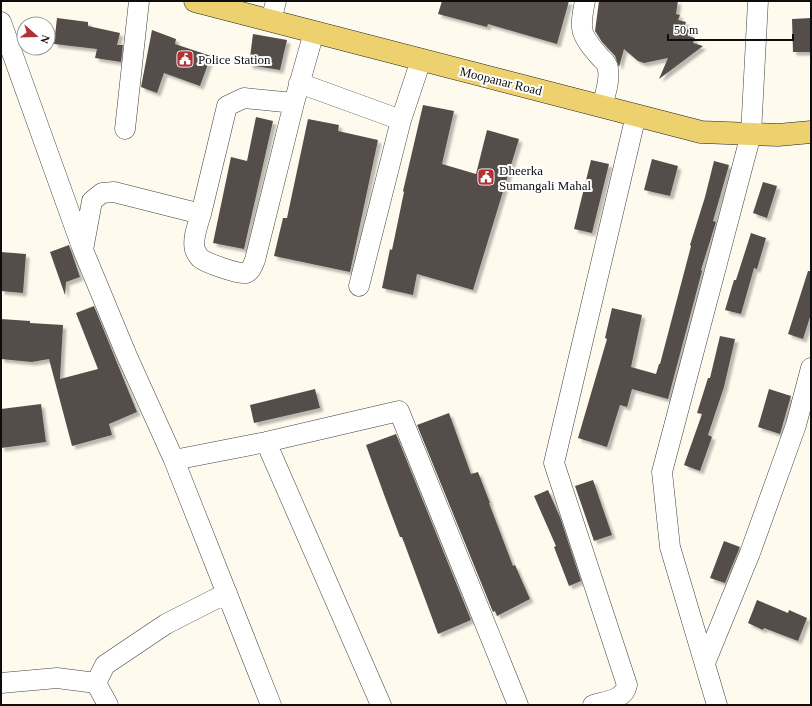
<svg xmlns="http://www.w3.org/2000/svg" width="812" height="706" font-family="'Times New Roman',serif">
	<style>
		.building { fill: #554e4a; filter: url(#shadow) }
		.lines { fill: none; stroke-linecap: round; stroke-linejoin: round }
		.minor-casing { stroke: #404040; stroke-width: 21 }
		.major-casing { stroke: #1e1e1e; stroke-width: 23 }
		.minor { stroke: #fff; stroke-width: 20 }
		.major { stroke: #edd16f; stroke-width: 22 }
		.labels { text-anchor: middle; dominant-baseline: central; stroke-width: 4; stroke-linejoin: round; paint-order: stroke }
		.poi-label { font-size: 13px; fill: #0d0d0d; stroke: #fff; text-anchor: start }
		.street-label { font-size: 13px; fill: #0d0d0d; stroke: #fff }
	</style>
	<defs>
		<filter id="shadow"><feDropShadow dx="3.5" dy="3.5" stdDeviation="1" flood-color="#0004"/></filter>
	</defs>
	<rect width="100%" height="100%" fill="#fefbee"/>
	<!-- building -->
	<path class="building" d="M442,1H569L557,44L488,24L487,27L438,14Z
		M599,1H678L676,14L680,15L678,20L686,22L684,28L690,30L688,36L695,38L693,43L703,46L659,79L668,58L644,63L638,61L624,49L619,67L615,56L602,42L595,31Z
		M57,18L88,22V26L120,33L117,45H123L121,62L95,58L97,49L54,44Z
		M811,18V52H793L792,19Z
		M152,30L176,39L175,44L211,56L200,86L164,73L157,93L141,87Z
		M253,34L287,40L280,70L249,65Z
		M423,105L454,111L442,164L476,174L487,130L519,139L473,290L417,274L413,295L382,288L390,249L392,250L404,192L403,191Z
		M256,117L273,121L244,249L213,243L231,157L247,161Z
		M308,119L339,125L338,131L378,140L350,272L274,256L283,218H287Z
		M652,159L678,166L670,196L644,190Z
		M591,160L609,164L592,233L574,229Z
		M714,161L729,165L713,221L716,222L701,270L702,271L668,399L632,389L627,407L620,405L607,447L578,438L607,339L605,338L612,308L642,315L631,367L656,374L659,364H660L691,246L690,245L705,197Z
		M763,182L777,186L767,218L753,213Z
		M751,233L766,238L757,269L754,268L741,314L725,310L734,280H736Z
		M69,245L80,277L66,282L65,295L50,252Z
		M1,252L26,254L23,293L1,291Z
		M808,271H811V314L803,339L788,334Z
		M94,306L137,412L109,424L112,435L72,446L49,359L32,362L1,359V319L30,321V323L63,325L60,379L98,369L76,313Z
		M720,336L735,339L724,387L708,435L712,437L700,471L684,465L702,414L697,413L708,378H710Z
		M315,389L320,408L254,423L250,405Z
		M769,389L791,396L780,434L758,427Z
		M41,404L46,442L1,448V409Z
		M449,413L471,474L478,472L490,503H489L513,566L515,565L530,599L497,616L495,611L493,612L417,425Z
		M396,434L471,620L438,634L402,537H400L386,500L366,445Z
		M593,480L612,535L594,541L575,486Z
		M548,490L560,517L581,581L569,586L554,547L556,546L534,496Z
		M724,541L740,547L725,583L710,578Z
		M757,600L788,613L789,610L807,618L798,641L764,628L763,630L748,623Z"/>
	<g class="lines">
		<!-- minor casing -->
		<g class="minor-casing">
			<path id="minor" d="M585,1C579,31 580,34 600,57C604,61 608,64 608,70C610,81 605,95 602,106
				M271,21L276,1
				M1,22L83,250L127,356L174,460L271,705
				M299,83L401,120
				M125,129L139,1
				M201,214C198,224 192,239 195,250C196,252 198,256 200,258C206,263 240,275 246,273C251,271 253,265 255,260L294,103
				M83,250L92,201L102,193L114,192L201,214L227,106L244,98L294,103L314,32
				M359,286L401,120L421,60
				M266,442L381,705
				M174,460L266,442L399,411L518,705
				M705,663L750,553L796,425L811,368
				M1,683L57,678L96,683L108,705
				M96,683L105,665L166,624L227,593
				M593,705C607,701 624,700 627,685L554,463L636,115
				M717,705L670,547L662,472L751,134L758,1"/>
		</g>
		<!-- major casing -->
		<g class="major-casing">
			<path id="major" d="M195,1L701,132L778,135L811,132"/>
		</g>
		<!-- minor -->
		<use href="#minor" class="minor"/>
		<!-- major -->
		<use href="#major" class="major"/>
	</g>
	<!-- icons -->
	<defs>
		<g id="civic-square" transform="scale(0.9)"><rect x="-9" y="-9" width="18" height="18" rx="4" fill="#b13134" stroke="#fff"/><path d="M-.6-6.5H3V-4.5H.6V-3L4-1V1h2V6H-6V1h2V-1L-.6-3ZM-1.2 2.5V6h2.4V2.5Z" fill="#fff"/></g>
	</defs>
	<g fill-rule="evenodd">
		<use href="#civic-square" x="185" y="59"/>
		<use href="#civic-square" x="486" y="177"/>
	</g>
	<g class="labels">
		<!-- poi labels -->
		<g class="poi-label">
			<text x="198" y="59">Police Station</text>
			<text x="499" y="170">Dheerka<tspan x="499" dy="15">Sumangali Mahal</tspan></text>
		</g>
		<!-- street labels -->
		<g class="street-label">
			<text transform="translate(501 81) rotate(14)">Moopanar Road</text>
		</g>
	</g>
	<!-- border -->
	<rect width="812" height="706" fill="none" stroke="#0d0d0d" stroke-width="4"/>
	<!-- north arrow -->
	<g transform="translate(36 36) rotate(110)"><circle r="19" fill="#ffffff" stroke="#9e9e9e"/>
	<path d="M0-3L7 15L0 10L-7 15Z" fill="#b13134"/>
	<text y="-6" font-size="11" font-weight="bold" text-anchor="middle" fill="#0d0d0d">N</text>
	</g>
	<!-- scale -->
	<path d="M668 34v6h125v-6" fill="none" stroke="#0d0d0d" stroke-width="2"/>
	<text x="674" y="34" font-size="12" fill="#0d0d0d" stroke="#ffffff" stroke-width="3" paint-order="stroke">50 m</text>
</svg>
